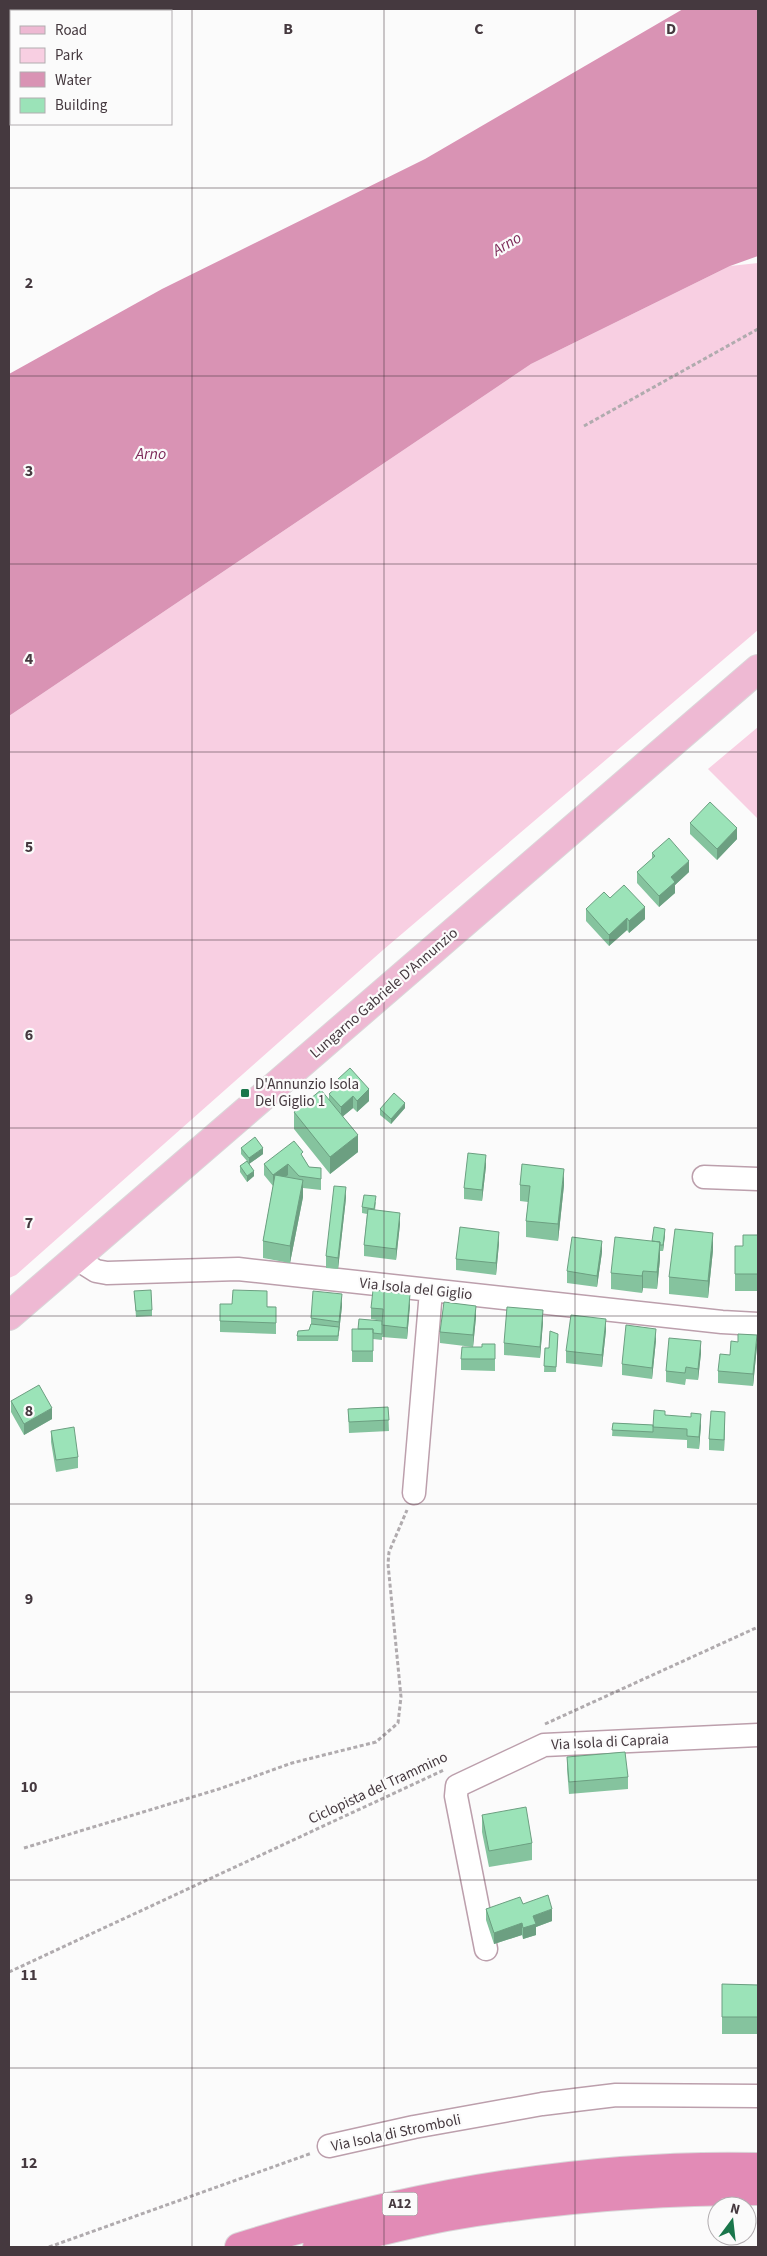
<svg xmlns="http://www.w3.org/2000/svg" width="767" height="2256" font-family="'Source Sans 3',sans-serif">
	<style>
		.green { fill: #f8cfe2 }
		.water { fill: #d993b4 }
		.lines { fill: none; stroke-linecap: round; stroke-linejoin: round }
		.minor-casing { stroke: #bc9fac; stroke-width: 25 }
		.major-casing { stroke: #dad7d9; stroke-width: 30 }
		.highway-casing { stroke: #dad7d9; stroke-width: 30 }
		.path { stroke: #b0abae; stroke-width: 3; stroke-dasharray: 4 2.5; stroke-linecap: butt }
		.minor { stroke: #fff; stroke-width: 22 }
		.major { stroke: #eeb9d3; stroke-width: 28 }
		.highway { stroke: #e28bb6; stroke-width: 28 }
		.wall { fill: #85c39e }
		.shaded-wall { fill: #6c9f81 }
		.building { fill: #9be3b8; stroke: #6c9f81 }
		.grid { fill: none; stroke: #45393f; stroke-width: 1; stroke-opacity: 0.55 }
		.poi-dot { fill: #1a764b; stroke: #fbfbfb; stroke-width: 2 }
		.labels { text-anchor: middle; dominant-baseline: central; stroke-width: 4.5; stroke-linejoin: round; paint-order: stroke }
		.shield { fill: #fbfbfb; stroke: #7c7377; stroke-width: 1 }
		.shield-label { font-size: 14px; font-weight: bold; fill: #45393f }
		.street-label { font-size: 15px; fill: #45393f; stroke: #fbfbfb }
		.poi-label { font-size: 15px; fill: #45393f; stroke: #fbfbfb; text-anchor: start }
		.water-label { font-size: 16px; font-style: italic; fill: #7d2b59; stroke: #fbfbfb }
		.grid-label { font-size: 16px; text-anchor: middle; font-weight: bold; fill: #45393f; stroke: #fbfbfb; stroke-width: 4.5; stroke-linejoin: round; paint-order: stroke }
	</style>
	<rect width="100%" height="100%" fill="#fbfbfb"/>
	<!-- green -->
	<path class="green" d="M758,263V630L383,950L16,1275L9,1278V716L531,364L730,266Z
		M758,727V819L708,769Z"/>
	<!-- water -->
	<path class="water" d="M683,9H758V256L730,266L531,364L9,716V374L162,289L425,159Z"/>
	<g class="lines">
		<!-- minor casing -->
		<g class="minor-casing">
			<path id="minor" d="M704,1177L758,1179
				M77,1259L96,1271L107,1273L238,1269L722,1322L758,1324
				M414,1493L431,1291
				M486,1949L456,1796L457,1786L544,1745L758,1735
				M329,2146L414,2127L542,2104L616,2095L758,2096"/>
		</g>
		<!-- major casing -->
		<g class="major-casing">
			<path id="major" d="M9,1316L758,669"/>
		</g>
		<!-- highway casing -->
		<g class="highway-casing">
			<path id="highway" d="M239,2247C407,2195 581,2163 758,2167
				M317,2247C360,2237 402,2225 446,2217C551,2199 651,2191 758,2191"/>
		</g>
		<!-- path -->
		<path class="path" d="M584,426L758,329
			M545,1724L758,1627
			M24,1848L219,1789L292,1763L376,1742L398,1723L401,1697L388,1564L389,1552L407,1510
			M9,1972L444,1770
			M49,2247L312,2153"/>
		<!-- minor -->
		<use href="#minor" class="minor"/>
		<!-- major -->
		<use href="#major" class="major"/>
		<!-- highway -->
		<use href="#highway" class="highway"/>
	</g>
	<!-- wall -->
	<path class="wall" d="M690,823L737,839L717,860L690,834Z
		M652,853L689,872L675,885V893L659,907L637,883V872L652,859Z
		M610,898L645,919L629,933L627,930L609,946L586,921V909Z
		M338,1079L369,1101L357,1112L353,1108L343,1116L358,1152L330,1174L294,1129V1112L329,1099V1094L338,1086Z
		M405,1108L391,1124L380,1115V1109Z
		M241,1148L263,1154L249,1164L254,1176L247,1182L240,1172V1166L247,1161L241,1154Z
		M303,1157L309,1167L321,1168V1190L303,1188V1197L290,1263L263,1258V1241L273,1186L264,1175V1164Z
		M486,1166L482,1201L464,1199V1188Z
		M520,1185H564L558,1241L526,1237V1221L528,1202L520,1201Z
		M346,1198L338,1269L326,1268V1256Z
		M376,1202L375,1210L400,1224L396,1260L364,1256V1245L367,1214L362,1213V1207Z
		M665,1235L663,1251H660V1259L657,1289L643,1288L642,1293L611,1289V1273L652,1241Z
		M758,1235V1291H735V1246H743Z
		M499,1243L496,1275L456,1270V1259Z
		M713,1250L708,1298L669,1294V1277Z
		M602,1252L597,1287L567,1283V1271Z
		M134,1291L152,1310V1316L136,1317Z
		M220,1304L276,1307V1334L220,1332Z
		M410,1305L407,1339L382,1337V1336V1340L373,1339V1362H352V1329H358L382,1321L371,1319V1308Z
		M342,1306L338,1341H297V1336L309,1330L311,1324V1318Z
		M476,1317L473,1347L440,1343V1332Z
		M543,1322L540,1358L504,1355V1343Z
		M606,1330L602,1367L566,1363V1351Z
		M558,1334L556,1372H544L545,1348H549Z
		M656,1340L652,1379L622,1375V1364Z
		M495,1344V1371L461,1370V1359L482,1347Z
		M757,1346L753,1386L718,1383V1371L730,1355Z
		M701,1353L698,1380L686,1379L685,1385L666,1382V1371Z
		M11,1401L52,1419L24,1435L11,1412Z
		M388,1407L389,1431L349,1433L348,1409Z
		M665,1415L701,1425L699,1449L687,1448V1440L612,1436L613,1423L653,1425Z
		M725,1423L724,1451L709,1450V1439Z
		M51,1431L78,1457V1468L56,1472L51,1442Z
		M567,1757L628,1777V1789L569,1794L567,1769Z
		M482,1815L532,1843V1860L489,1867L482,1832Z
		M523,1904L552,1921L536,1927V1935L523,1939L522,1935L494,1944L486,1920V1909Z
		M722,1984L758,1985V2034H722Z"/>
	<!-- shaded-wall -->
	<path class="shaded-wall" d="M737,828V839L717,860V849Z
		M689,861V872L675,885V893L659,907V896L671,877Z
		M645,907V919L629,933V921Z
		M627,918V930L609,946V935Z
		M369,1089V1101L357,1112V1101Z
		M353,1096V1108L341,1118V1107Z
		M405,1103V1108L391,1124V1119Z
		M358,1135V1152L330,1174V1157Z
		M263,1148V1154L249,1164V1158Z
		M486,1155V1166L482,1201V1190Z
		M288,1164V1175L273,1186V1175Z
		M564,1169V1185L558,1241V1224Z
		M254,1171V1176L247,1182V1176Z
		M303,1180V1197L290,1263V1246Z
		M346,1187V1198L338,1269V1258Z
		M400,1213V1224L396,1260V1249Z
		M665,1229V1235L663,1251V1245Z
		M499,1232V1243L496,1275V1263Z
		M713,1233V1250L708,1298V1281Z
		M602,1241V1252L597,1287V1276Z
		M660,1242V1259L657,1289V1272Z
		M643,1271V1288L642,1293V1276Z
		M342,1294V1306L338,1341L339,1322Z
		M410,1294V1305L407,1339V1328Z
		M476,1306V1317L473,1347V1335Z
		M543,1310V1322L540,1358V1347Z
		M606,1319V1330L602,1367V1355Z
		M656,1329V1340L652,1379V1368Z
		M757,1335V1346L753,1386V1374Z
		M701,1341V1353L698,1380V1369Z
		M52,1408V1419L24,1435V1424Z
		M725,1412V1423L724,1451V1440Z
		M701,1414V1425L699,1449V1437Z
		M552,1909V1921L536,1927V1935L523,1939V1928L533,1916Z
		M522,1923V1935L494,1944V1933Z"/>
	<!-- building -->
	<path class="building" d="M710,802L737,828L717,849L690,823Z
		M669,838L689,861L671,877L675,882L659,896L637,872L655,856L652,853Z
		M624,885L645,907L629,921L627,918L609,935L586,909L604,892L610,898Z
		M350,1068L369,1089L357,1101L353,1096L341,1107L329,1094L341,1083L338,1079Z
		M321,1090L358,1135L330,1157L294,1112Z
		M394,1093L405,1103L391,1119L380,1109Z
		M255,1137L263,1148L249,1158L241,1148Z
		M294,1141L303,1152L301,1154L309,1167L321,1168V1179L299,1176L288,1164L273,1175L264,1164Z
		M468,1153L486,1155L482,1190L464,1188Z
		M247,1161L254,1171L247,1176L240,1166Z
		M522,1164L564,1169L558,1224L526,1221L530,1186L520,1185Z
		M275,1175L303,1180L290,1246L263,1241Z
		M334,1186L346,1187L338,1258L326,1256Z
		M364,1195L376,1196L374,1209L362,1207Z
		M368,1209L400,1213L396,1249L364,1245Z
		M460,1227L499,1232L496,1263L456,1259Z
		M654,1227L665,1229L663,1245H660V1242L652,1241Z
		M675,1229L713,1233L708,1281L669,1277Z
		M743,1235H758V1274H735V1246H743Z
		M572,1237L602,1241L597,1276L567,1271Z
		M615,1237L660,1242L657,1272L643,1271L642,1276L611,1273Z
		M151,1290L152,1310L136,1311L134,1291Z
		M233,1290L267,1291V1307H276V1323L220,1321V1304H232Z
		M373,1290L410,1294L407,1328L382,1325L383,1309L371,1308Z
		M313,1291L342,1294L339,1322L311,1318Z
		M444,1302L476,1306L473,1335L440,1332Z
		M507,1307L543,1310L540,1347L504,1343Z
		M571,1315L606,1319L602,1355L566,1351Z
		M359,1319L382,1321V1334L373,1333V1329H358Z
		M311,1324L339,1327L338,1336H297L298,1331L309,1330Z
		M626,1325L656,1329L652,1368L622,1364Z
		M352,1329H373V1351H352Z
		M550,1331L558,1334L556,1367L544,1366L545,1348H549Z
		M738,1334L757,1335L753,1374L718,1371L720,1354L730,1355L731,1341L738,1342Z
		M669,1338L701,1341L698,1369L686,1367L685,1373L666,1371Z
		M482,1344H495V1359H461L462,1347H482Z
		M39,1385L52,1408L24,1424L11,1401Z
		M388,1407L389,1420L349,1422L348,1409Z
		M654,1410L665,1411V1415L691,1417V1413L701,1414L699,1437L687,1436V1429L653,1427Z
		M711,1411L725,1412L724,1440L709,1439Z
		M613,1423L653,1425V1432L612,1430Z
		M74,1427L78,1457L56,1460L51,1431Z
		M625,1752L628,1777L569,1782L567,1757Z
		M526,1807L532,1843L489,1851L482,1815Z
		M548,1895L552,1909L533,1916L536,1924L523,1928L522,1923L494,1933L486,1909L520,1897L523,1904Z
		M722,1984L758,1985V2017H722Z"/>
	<!-- grid -->
	<path class="grid" d="M192,9V2247M384,9V2247M575,9V2247M9,188H758M9,376H758M9,564H758M9,752H758M9,940H758M9,1128H758M9,1316H758M9,1504H758M9,1692H758M9,1880H758M9,2068H758"/>
	<!-- markers -->
	<rect class="poi-dot" x="240" y="1088" width="10" height="10" rx="2.5"/>
	<g class="labels">
		<!-- shield labels -->
		<rect class="shield" x="382.5" y="2192.5" width="35" height="23" rx="4"/>
		<g class="shield-label">
			<text x="400" y="2204">A12</text>
		</g>
		<!-- street labels -->
		<g class="street-label">
			<text transform="translate(384 993) rotate(-41)">Lungarno Gabriele D'Annunzio</text>
			<text transform="translate(416 1289) rotate(6)">Via Isola del Giglio</text>
			<text transform="translate(610 1742) rotate(-3)">Via Isola di Capraia</text>
			<text transform="translate(378 1788) rotate(-25)">Ciclopista del Trammino</text>
			<text transform="translate(396 2133) rotate(-12)">Via Isola di Stromboli</text>
		</g>
		<!-- poi labels -->
		<g class="poi-label">
			<text x="255" y="1084">D'Annunzio Isola<tspan x="255" dy="17">Del Giglio 1</tspan></text>
		</g>
		<!-- water labels -->
		<g class="water-label">
			<text transform="translate(507 244) rotate(-31)">Arno</text>
			<text x="151" y="454">Arno</text>
		</g>
	</g>
	<g class="grid-label">
		<text x="288" y="34">B</text>
		<text x="479" y="34">C</text>
		<text x="671" y="34">D</text>
		<text x="29" y="288">2</text>
		<text x="29" y="476">3</text>
		<text x="29" y="664">4</text>
		<text x="29" y="852">5</text>
		<text x="29" y="1040">6</text>
		<text x="29" y="1228">7</text>
		<text x="29" y="1416">8</text>
		<text x="29" y="1604">9</text>
		<text x="29" y="1792">10</text>
		<text x="29" y="1980">11</text>
		<text x="29" y="2168">12</text>
	</g>
	<!-- border -->
	<rect width="767" height="2256" fill="none" stroke="#45393f" stroke-width="20"/>
	<!-- legend -->
	<rect x="10" y="10" width="162" height="115" fill="#fbfbfb" stroke="#b2adb0"/>
	<rect x="20" y="26" width="25" height="8" fill="#eeb9d3" stroke="#b2adb0"/>
	<text x="55" y="35" font-size="15" fill="#45393f">Road</text>
	<rect x="20" y="48" width="25" height="15" fill="#f8cfe2" stroke="#b2adb0"/>
	<text x="55" y="60" font-size="15" fill="#45393f">Park</text>
	<rect x="20" y="72" width="25" height="15" fill="#d993b4" stroke="#b2adb0"/>
	<text x="55" y="85" font-size="15" fill="#45393f">Water</text>
	<rect x="20" y="98" width="25" height="15" fill="#9be3b8" stroke="#b2adb0"/>
	<text x="55" y="110" font-size="15" fill="#45393f">Building</text>
	<!-- north arrow -->
	<g transform="translate(732 2221) rotate(15)"><circle r="24" fill="#fbfbfb" stroke="#b2adb0"/>
	<path d="M0-4L9 19L0 12L-9 19Z" fill="#1a764b"/>
	<text y="-8" font-size="14" font-weight="bold" text-anchor="middle" fill="#45393f">N</text>
	</g>
</svg>
